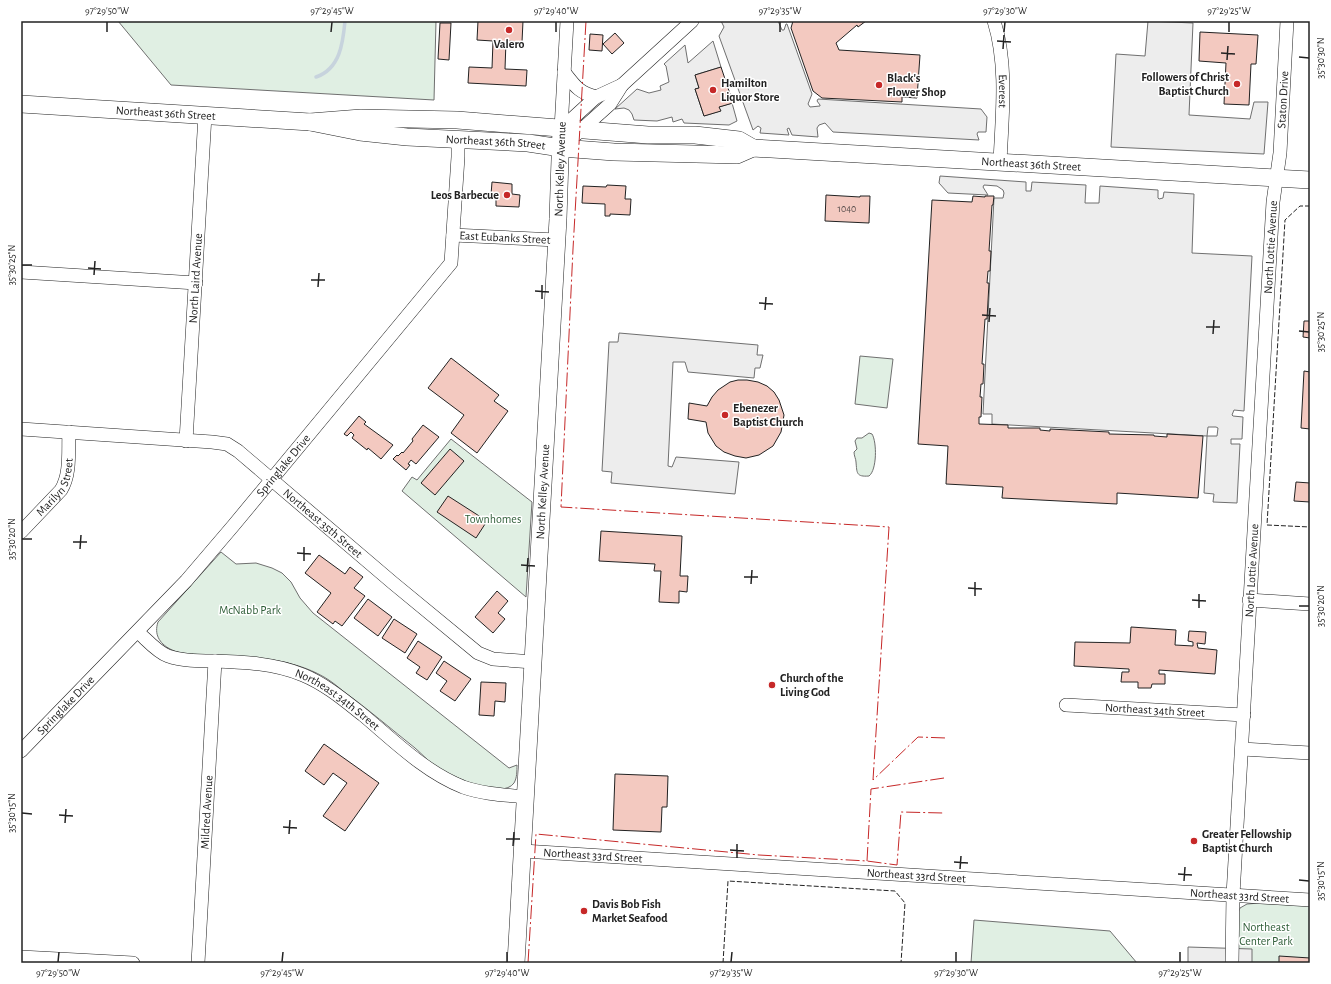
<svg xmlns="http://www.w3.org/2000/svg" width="1331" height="984" font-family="'Alegreya Sans',sans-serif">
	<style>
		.green { fill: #e0efe3; stroke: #6f6f6f }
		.parking { fill: #ededed; stroke: #6f6f6f }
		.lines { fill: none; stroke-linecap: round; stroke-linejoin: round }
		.stream { stroke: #c7d3dd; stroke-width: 3.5 }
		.building { fill: #f3c9c0; stroke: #222 }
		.minor-casing { stroke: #222; stroke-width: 14 }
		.major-casing { stroke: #222; stroke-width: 18 }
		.minor { stroke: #fff; stroke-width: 13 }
		.major { stroke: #fff; stroke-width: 17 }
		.fence { stroke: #222; stroke-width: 1; stroke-dasharray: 5 2; stroke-linecap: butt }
		.power { stroke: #c62828; stroke-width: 1; stroke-dasharray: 14 3 2 3; stroke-linecap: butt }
		.ticks { fill: none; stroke: #222; stroke-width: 1.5 }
		.poi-dot { fill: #c62828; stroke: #fff; stroke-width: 1.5 }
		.labels { text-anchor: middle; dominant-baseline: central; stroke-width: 3; stroke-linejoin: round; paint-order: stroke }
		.number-label { font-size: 10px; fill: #564c4a }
		.poi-label { font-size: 12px; font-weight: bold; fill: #222; stroke: #fff; text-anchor: start }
		.street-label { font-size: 12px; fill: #222; stroke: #fff }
		.park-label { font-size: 12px; fill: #2f5e38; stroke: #fff }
		.neatline { fill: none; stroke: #222; stroke-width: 1.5 }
		.ticks-label { font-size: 10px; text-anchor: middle; fill: #222 }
	</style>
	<rect width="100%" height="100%" fill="#fff"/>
	<!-- green -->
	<path class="green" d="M118,21H436L434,100L171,85Z
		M860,356L893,359L887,408L855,404Z
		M869,433L872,434C877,442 877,470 869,476C856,477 857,473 856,462C856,459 854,456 854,452L857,449L855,441L857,438H862Z
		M451,439L532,502L526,597L402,491L412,477L417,480Z
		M221,552L236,564L256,563L272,568L282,573L291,582L300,598L313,613L509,768L517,765C517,771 517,778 514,783C502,800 454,777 440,769C431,764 423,755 415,748C391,729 368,709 343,691C337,686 331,681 324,677C291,658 251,657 215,655C200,654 183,656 170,649C159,643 154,634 158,622Z
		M1260,903L1310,906V963H1236L1238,913L1240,908L1247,904Z
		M974,920L1110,931L1137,963H971Z"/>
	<!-- parking -->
	<path class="parking" d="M721,21H778L782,30H784L786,24H787L812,94L808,104L810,107L820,106V105L817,101L818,99L981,109L987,117L986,132H978L977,134L979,140L833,132L825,123L819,125L817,128L818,137L792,135L789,128L787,129L789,135L760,133L761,128L758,126L753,130L719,36L724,27Z
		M1148,21L1193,23L1189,115L1250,119L1254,102H1268L1264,154L1111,147L1116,54L1145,56Z
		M713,41L721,67L695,75L699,88L695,89L704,116L720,111L719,107L732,103L737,121L729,125L684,123L682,119L673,122L672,117L657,121L634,120L632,114L629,110L624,108L615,109L637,89L649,93L661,90L660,86L669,82L666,66L664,64L685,45L688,63Z
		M940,176L1026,182V191H1031L1032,182L1086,185L1085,203H1099L1100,186L1158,190V198L1159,199L1163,198L1164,192L1194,194L1192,253L1252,256L1244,411L1234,410L1232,415L1233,416L1243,417L1242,439H1231V444H1240L1237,503L1213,502L1214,494L1204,493L1207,436H1217L1218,428L1216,427H1208L1207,436L992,424V414H983L994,198H1003L1004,193L1003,190L997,186L984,185L983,187L988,195L948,193L939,183Z
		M619,333L758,345L757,355H763L760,368H755L754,378L688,372L685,362H673L668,466L672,467L676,457L739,462L735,494L611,483L612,472L602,471L609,342H618Z
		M1188,947L1252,949V963H1188Z"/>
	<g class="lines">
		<!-- stream -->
		<path class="stream" d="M316,77C340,69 343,43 345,21"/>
	</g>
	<!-- building -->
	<path class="building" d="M478,21H523L522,42L506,41L505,69L527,70L526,86L468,83L469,67L492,68L493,41L477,40Z
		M793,21H866L858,27L857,25L836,43L839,50L920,55L917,98L902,97V102L822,98L813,91L791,28Z
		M440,23H451L449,60L438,59Z
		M1200,32L1258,35L1256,64H1251L1249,105L1224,104L1226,63L1199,61Z
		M615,33L624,43L612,54L603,44Z
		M590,34L603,35L602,51L589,50Z
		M721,67L733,103L719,107L721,111L704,116L695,89L699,88L695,75Z
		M492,182L512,184V194L520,195L519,207L496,206V195H491Z
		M607,185L626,186L625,199H631L630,215L610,214V216H605V204L582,203L583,186L606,187Z
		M826,195L860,197V196H870L869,223L825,221Z
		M973,196L985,197V196H994L993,205H992L989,251H991L990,271H988L987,283H989L987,319H985L982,364H984L983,384H981L980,397H982L981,417H979V424L1008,425V428H1040V430L1050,431V429L1109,432V434L1154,435V436L1167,437V434L1203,436L1198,498L1117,493V504L1002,498L1003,487L946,484L948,446L918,444L932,200L972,202Z
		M1304,321H1310V338L1303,337Z
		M451,358L499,395L494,401L508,411L477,453L451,433L464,415L428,388Z
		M1304,371L1310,372V429L1301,428Z
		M738,380H747L758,382L767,386L774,392L779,400L784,415L781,432L773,446L759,455L746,458L735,456L724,452L716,446L708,433L706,422L688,419L689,403L707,406L712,397L718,390L730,382Z
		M359,416L366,422L364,424L393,445L381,459L368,448L367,450L352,438L354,435L351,432L347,436L344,434Z
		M423,425L439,437L416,464L411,460L408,464L410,465L406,470L393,459L397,455L398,456L402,452L403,453L413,441L412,439Z
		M450,449L464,461L435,495L421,483Z
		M1296,482L1310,483V502L1294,501Z
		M448,496L487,521L476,538L437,512Z
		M601,531L682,536L680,576H688L687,592L679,591V603L659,602L661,571H654L655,564L599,561Z
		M319,555L345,574L350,567L363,577L354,588L365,596L342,626L335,621L333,624L317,612L331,593L305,573Z
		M497,591L508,601L498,613L505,619L493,633L475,617Z
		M368,599L392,617L378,636L354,618Z
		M394,619L417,634L405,653L382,638Z
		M1131,627L1176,630L1175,645L1193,646V642L1188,641L1189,631L1206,632L1205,644L1197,643L1198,648L1217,650L1215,674L1159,670V674H1165V684H1152L1151,688H1138V682H1121L1122,672H1129V669L1074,666L1075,642L1130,643Z
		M418,641L442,657L427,680L416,673L420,667L407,658Z
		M444,661L471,679L455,701L440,691L447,681L436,673Z
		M481,682L506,683L505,702L495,701L494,716L479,715Z
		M324,744L379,783L345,831L323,816L347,783L333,773L324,785L305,771Z
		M615,774L668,776L667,807H662L661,832L613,830Z
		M1279,956L1310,958V963H1279Z"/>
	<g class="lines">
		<!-- minor casing -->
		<g class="minor-casing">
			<g id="minor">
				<path id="s1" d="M994,21C1008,66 1002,116 1000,162"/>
				<path d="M564,72C575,86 578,92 596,97"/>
				<path d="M561,129L567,21"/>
				<path d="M561,129L596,97L622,85"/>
				<path d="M561,148L610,104L622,85L692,21"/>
				<path id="s2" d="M453,235L557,240"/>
				<path d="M21,272L196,283"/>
				<path id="s3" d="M21,429L212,442L227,444L238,451L393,583L478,653L493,659L533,662"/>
				<path id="s4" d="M186,441L205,115"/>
				<path id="s5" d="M21,532L61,490C71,474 68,451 69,432"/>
				<path d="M1249,600L1310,604"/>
				<path id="s6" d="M138,632C147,640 157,652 168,656C182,661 199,661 213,661C243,662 274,663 303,675C325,684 344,700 363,715C394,741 425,772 463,787C483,794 505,795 526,797"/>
				<path id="s7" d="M1066,705L1244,715"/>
				<path d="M1242,749L1310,753"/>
				<path id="s8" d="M21,751L186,581L233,526L451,263L458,157V138"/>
				<path id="s9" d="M523,851L1310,900"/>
				<path d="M21,957L133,963"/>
				<path id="s10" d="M198,963L215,661"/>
				<path id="s11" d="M1232,963L1233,895L1273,202L1280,153L1287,21"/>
			</g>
		</g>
		<!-- major casing -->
		<g class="major-casing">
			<g id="major">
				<path id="s12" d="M21,104L310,122L361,118L457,120L648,135H695L739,140L753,148"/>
				<path id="s13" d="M310,122L360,132L407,137L528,143L561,148L614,152L737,155L753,148L1310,180"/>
				<path id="s14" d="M516,963L558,219L561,129"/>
			</g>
		</g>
		<!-- minor -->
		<use href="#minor" class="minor"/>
		<!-- major -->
		<use href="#major" class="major"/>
		<!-- fence -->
		<path class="fence" d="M1310,206H1300L1285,220L1267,525L1310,527
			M723,963L728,881L895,891L905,903L901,963"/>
		<!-- power -->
		<path class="power" d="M586,21L573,249L561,507L889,527L873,780L918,737L946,738
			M867,861L871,789L944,778
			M528,963L536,834L759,855L867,861L897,865L901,812L943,813"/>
	</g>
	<!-- ticks -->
	<path class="ticks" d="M107,32V22M331,32L332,22M556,32V22M780,32V22M1004,32L1005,22M1229,32V22M997,41L1011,42M1003,49L1004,35M1221,53L1235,54M1299,57L1309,58M1227,60L1228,46M22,265H32M88,268L101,269M94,275L95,261M311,280H325M318,287L319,273M535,291L549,292M542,299V285M759,303L773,304M765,310L766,297M982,315L996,316M989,322L990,308M1206,327H1220M1299,331L1309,332M1213,334L1214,320M22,539H32M73,542H87M80,549L81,535M297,553L311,554M304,561V547M521,565L535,566M527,572L528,558M744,577H758M751,584L752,570M968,588L982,589M975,596V582M1192,600L1206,601M1299,606H1309M1199,608V594M22,813L32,814M59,815L73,816M65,823L66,809M283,827L297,828M289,834L290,820M506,839H520M513,846L514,832M730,850L744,851M737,858V844M954,862L968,863M960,869L961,856M1178,874L1192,875M1299,880L1309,881M1184,881L1185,867M58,962L59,952M282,962L283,952M507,962V952M731,962L732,952M956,962V952M1180,962V952"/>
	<!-- markers -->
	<g class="poi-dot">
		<circle cx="509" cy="30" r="4"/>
		<circle cx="1237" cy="84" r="4"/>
		<circle cx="879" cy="85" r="4"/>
		<circle cx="713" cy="90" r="4"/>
		<circle cx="507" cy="195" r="4"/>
		<circle cx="725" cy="415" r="4"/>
		<circle cx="772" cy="685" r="4"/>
		<circle cx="1194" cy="841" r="4"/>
		<circle cx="584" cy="911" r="4"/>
	</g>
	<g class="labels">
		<!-- number labels -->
		<g class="number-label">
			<text x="847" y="209">1040</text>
		</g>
		<!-- poi labels -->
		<g class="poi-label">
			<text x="509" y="44" text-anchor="middle">Valero</text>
			<text x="1229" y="77" text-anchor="end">Followers of Christ<tspan x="1229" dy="14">Baptist Church</tspan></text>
			<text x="887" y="78">Black's<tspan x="887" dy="14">Flower Shop</tspan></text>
			<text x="721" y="83">Hamilton<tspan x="721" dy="14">Liquor Store</tspan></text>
			<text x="499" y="195" text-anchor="end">Leos Barbecue</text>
			<text x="733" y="408">Ebenezer<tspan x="733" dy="14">Baptist Church</tspan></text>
			<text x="780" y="678">Church of the<tspan x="780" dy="14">Living God</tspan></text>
			<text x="1202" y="834">Greater Fellowship<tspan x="1202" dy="14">Baptist Church</tspan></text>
			<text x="592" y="904">Davis Bob Fish<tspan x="592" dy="14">Market Seafood</tspan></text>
		</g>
		<!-- street labels -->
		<g class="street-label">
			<text stroke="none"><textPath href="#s1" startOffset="71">Everest</textPath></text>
			<text stroke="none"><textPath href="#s11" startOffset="865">Staton Drive</textPath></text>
			<text stroke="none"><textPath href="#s12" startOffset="145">Northeast 36th Street</textPath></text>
			<text stroke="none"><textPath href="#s13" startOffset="187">Northeast 36th Street</textPath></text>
			<text stroke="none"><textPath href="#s13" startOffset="725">Northeast 36th Street</textPath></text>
			<text transform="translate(560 169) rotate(-88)">North Kelley Avenue</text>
			<text stroke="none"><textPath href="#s2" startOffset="52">East Eubanks Street</textPath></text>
			<text stroke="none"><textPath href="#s11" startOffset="717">North Lottie Avenue</textPath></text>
			<text stroke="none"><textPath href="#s4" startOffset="163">North Laird Avenue</textPath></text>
			<text stroke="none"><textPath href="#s8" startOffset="388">Springlake Drive</textPath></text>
			<text stroke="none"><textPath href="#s5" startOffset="58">Marilyn Street</textPath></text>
			<text stroke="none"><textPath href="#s14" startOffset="472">North Kelley Avenue</textPath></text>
			<text stroke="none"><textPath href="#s3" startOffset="331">Northeast 35th Street</textPath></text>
			<text stroke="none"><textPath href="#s11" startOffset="393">North Lottie Avenue</textPath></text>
			<text stroke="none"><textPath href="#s6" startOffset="218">Northeast 34th Street</textPath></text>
			<text stroke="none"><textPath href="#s8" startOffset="64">Springlake Drive</textPath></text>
			<text stroke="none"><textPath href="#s7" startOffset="89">Northeast 34th Street</textPath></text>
			<text stroke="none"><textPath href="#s10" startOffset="151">Mildred Avenue</textPath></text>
			<text stroke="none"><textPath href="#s9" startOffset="70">Northeast 33rd Street</textPath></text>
			<text stroke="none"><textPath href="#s9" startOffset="394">Northeast 33rd Street</textPath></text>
			<text stroke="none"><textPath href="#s9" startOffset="718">Northeast 33rd Street</textPath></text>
		</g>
		<!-- park labels -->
		<g class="park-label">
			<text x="493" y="519">Townhomes</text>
			<text x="250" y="610">McNabb Park</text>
			<text x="1266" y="927">Northeast<tspan x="1266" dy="14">Center Park</tspan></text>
		</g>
	</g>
	<!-- border -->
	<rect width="1331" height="984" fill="none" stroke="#ffffff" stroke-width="44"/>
	<rect x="22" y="22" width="1287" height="940" class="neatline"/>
	<g class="ticks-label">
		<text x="107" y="14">97°29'50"W</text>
		<text x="332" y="14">97°29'45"W</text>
		<text x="556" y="14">97°29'40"W</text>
		<text x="780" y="14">97°29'35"W</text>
		<text x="1005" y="14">97°29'30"W</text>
		<text x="1229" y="14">97°29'25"W</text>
		<text transform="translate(1320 58) rotate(-90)" y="4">35°30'30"N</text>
		<text transform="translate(11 265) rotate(-90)" y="4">35°30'25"N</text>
		<text transform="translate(1320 332) rotate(-90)" y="4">35°30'25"N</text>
		<text transform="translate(11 539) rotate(-90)" y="4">35°30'20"N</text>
		<text transform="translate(1320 606) rotate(-90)" y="4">35°30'20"N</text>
		<text transform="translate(11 813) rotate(-90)" y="4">35°30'15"N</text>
		<text transform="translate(1320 881) rotate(-90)" y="4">35°30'15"N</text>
		<text x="58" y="976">97°29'50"W</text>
		<text x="282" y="976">97°29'45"W</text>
		<text x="507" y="976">97°29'40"W</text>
		<text x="731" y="976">97°29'35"W</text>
		<text x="956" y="976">97°29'30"W</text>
		<text x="1180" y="976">97°29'25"W</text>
	</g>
</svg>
